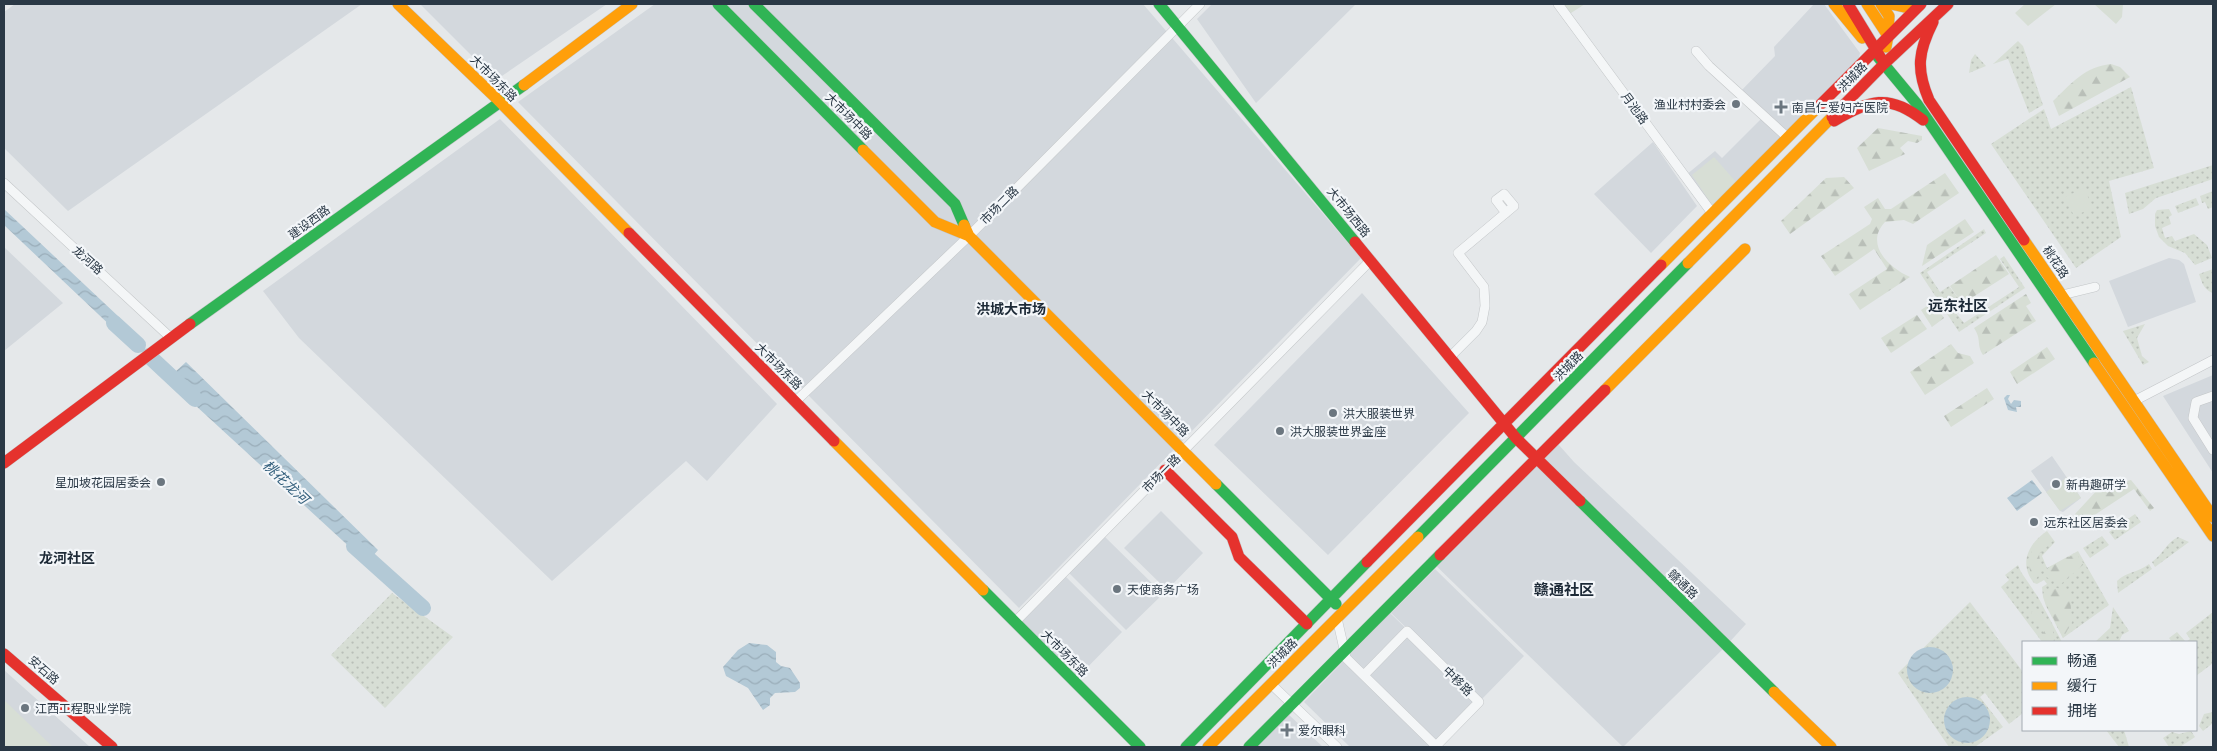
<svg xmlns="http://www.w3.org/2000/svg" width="2217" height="751" font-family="'PT Sans','Noto Sans SC',sans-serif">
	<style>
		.built { fill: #d3d8dd }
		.grass { fill: url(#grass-dots) }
		.forest { fill: url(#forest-firs) }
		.park { fill: #d7ded5 }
		.water { fill: url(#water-waves) }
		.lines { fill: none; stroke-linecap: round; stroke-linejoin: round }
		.river { stroke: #b3c9d6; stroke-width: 16 }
		.street-casing { stroke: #c3c6c8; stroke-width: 10 }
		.fast-casing { stroke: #c3c6c8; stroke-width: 12 }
		.slow-casing { stroke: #c3c6c8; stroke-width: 12 }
		.jam-casing { stroke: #c3c6c8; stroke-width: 12 }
		.street { stroke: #f4f6f7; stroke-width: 9 }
		.fast { stroke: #30b455; stroke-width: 11 }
		.slow { stroke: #ff9f0a; stroke-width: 11 }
		.jam { stroke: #e5322d; stroke-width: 11 }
		.poi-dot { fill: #6b767f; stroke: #f3f6f9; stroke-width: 2 }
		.labels { text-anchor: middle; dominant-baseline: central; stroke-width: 4.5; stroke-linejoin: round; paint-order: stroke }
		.street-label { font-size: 12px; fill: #2a3845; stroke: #f3f6f9 }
		.poi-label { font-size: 12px; fill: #2a3845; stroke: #f3f6f9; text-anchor: start }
		.neighbourhood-label { font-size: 14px; font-weight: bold; fill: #1c2936; stroke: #f3f6f9 }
		.water-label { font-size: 14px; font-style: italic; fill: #325e7b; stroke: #f3f6f9 }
		.quarter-label { font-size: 15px; font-weight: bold; fill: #1c2936; stroke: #f3f6f9 }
	</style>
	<defs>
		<pattern id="grass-dots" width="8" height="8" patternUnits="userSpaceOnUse" patternTransform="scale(1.25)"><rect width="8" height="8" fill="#d7ded5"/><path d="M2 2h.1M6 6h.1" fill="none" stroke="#b9bfb8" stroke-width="1.8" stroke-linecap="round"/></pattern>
		<pattern id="forest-firs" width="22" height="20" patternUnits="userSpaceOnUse" patternTransform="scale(1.25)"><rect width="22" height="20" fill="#d7ded5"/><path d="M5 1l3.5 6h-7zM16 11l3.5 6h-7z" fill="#b9bfb8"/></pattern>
		<pattern id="water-waves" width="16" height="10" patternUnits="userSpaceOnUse" patternTransform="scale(1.25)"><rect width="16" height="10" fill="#b3c9d6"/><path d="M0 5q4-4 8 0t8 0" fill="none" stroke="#9aadb9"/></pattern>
	</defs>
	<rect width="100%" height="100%" fill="#e5e8ea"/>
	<!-- built -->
	<path class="built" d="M15,4H362L68,211L4,148V12Z
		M420,4H607L496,80Z
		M655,4H1143L1361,258L1019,608L518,102Z
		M1212,4H1356L1256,103L1197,19Z
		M1814,4H1824L1860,53L1858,62L1712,210L1686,175L1715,151L1722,158L1761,119L1737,95L1775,56L1774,47Z
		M500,119L777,404L707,481L686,461L552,581L299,338L263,291Z
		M1653,142L1697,206L1651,253L1594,194Z
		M4,247L63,303L4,351Z
		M2169,258L2179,260L2184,264L2196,302L2128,327L2109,281Z
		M1362,293L1469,413L1328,555L1214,445Z
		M2213,375V473L2163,396Z
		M1551,436L1574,462L1746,624L1725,647L1623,747L1428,558Z
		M2052,456L2081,498L2063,512L2060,511L2031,471Z
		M1161,511L1203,553L1167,590L1124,548Z
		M1104,536L1163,594L1126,630L1068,572Z
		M1435,569L1524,656L1481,700L1391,613Z
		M1065,576L1122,632L1077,678L1020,621Z
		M1390,613L1481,701L1436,747H1350L1304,702Z
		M4,670L90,747H4Z
		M1287,713L1323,747H1251Z"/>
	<!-- grass -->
	<path class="grass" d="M2018,41L2023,46L2043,105L2029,113L2008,59L1993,64Z
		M1975,54L1986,66L1969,73L1971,60Z
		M2131,87L2154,168L2109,181L2121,237L2076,268L1991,144L2044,109L2051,129Z
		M2213,165V179L2156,198L2143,209L2129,214L2125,193Z
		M2213,191V207L2208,209L2205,202L2202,203L2200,196Z
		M2196,198L2199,205L2178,213L2175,206Z
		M2169,209L2172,215L2169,217L2171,224L2162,228L2165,238L2172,236L2175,241L2194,234L2207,245L2212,258L2195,265L2185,253L2168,246L2159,237L2155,226V214L2157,210Z
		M1984,229L1986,233L1927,272L1940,292L1949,286L1961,302L1952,308L1964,323L2019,287L2000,259L2004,256L2025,288L1959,332L1920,273Z
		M2213,269V293C2204,290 2202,283 2199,274Z
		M2145,324L2137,338L2142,356L2149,362L2143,365L2123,331Z
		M2135,514L2141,522L2115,540L2109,532Z
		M2047,531L2055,542L2042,556L2047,568L2078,551L2109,605L2063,638L2046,606L2043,597L2042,587L2047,584L2044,580L2037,584L2034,583C2018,563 2029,543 2047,531Z
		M2102,536L2109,545L2090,558L2083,548Z
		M2178,537L2189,542L2155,567L2152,562C2163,554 2167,542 2178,537Z
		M2149,564L2152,569L2118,593L2117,581C2126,572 2137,573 2149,564Z
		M2018,565L2021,572L2038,597L2062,642H2042L2001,587L2009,580L2005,575Z
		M392,593L453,637L385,708L331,655Z
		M1970,602L2023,672V713L2009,724L1985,693L1980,697L2003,727L1975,747H1949L1898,673Z
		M2113,607L2129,631L2122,635L2119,642H2095L2110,628Z
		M2213,612V663L2196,676V642H2186L2190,639L2186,633Z
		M2177,632L2185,641L2183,642H2172L2169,638Z
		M2213,712V723L2203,731L2199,726L2204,714Z
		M2106,730H2124L2129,747H2119Z
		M2191,731L2195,737L2180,747H2169L2163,738L2172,732L2179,734Z"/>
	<!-- forest -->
	<path class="forest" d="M2111,64L2120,67L2130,77L2059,116L2053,101C2072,83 2084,67 2111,64Z
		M1878,128L1922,136V140L1917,143L1908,141L1900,148L1905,154L1869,171L1857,148Z
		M1945,173L1959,193L1913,224L1904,220L1885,222C1864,244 1889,268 1910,277L1860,310L1849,294L1887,269L1874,249L1835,276L1821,256L1870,224L1872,219L1864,207L1878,198L1885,209H1891Z
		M1844,177L1854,188L1790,234L1781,221L1826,178Z
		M1965,219L1974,232L1922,266L1927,245Z
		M1996,255L2009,274L1962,304L1950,286Z
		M2026,294L2031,303L2026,306L2036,321L1983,355C1976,344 1982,340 1974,328Z
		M1933,302L1944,318L1932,327L1921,310Z
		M1917,315L1927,329L1891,353L1881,338Z
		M1951,344L1958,353L1970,356L1974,363L1925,395L1910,372Z
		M2047,347L2055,359L2017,384L2010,372Z
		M1987,388L1994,399L1951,427L1944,416Z
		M2131,480L2154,508L2150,511L2134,489L2081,524L2075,514L2100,487Z
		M2047,533L2053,541L2039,554C2040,565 2044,570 2036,579L2032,578C2025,557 2032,546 2047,533Z
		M2077,555L2084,564L2061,584L2046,577L2048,568L2071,556Z
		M2053,587L2064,590L2070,597L2072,622L2063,638L2045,601V593Z
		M2038,608L2052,627L2055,642H2048L2043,634L2046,627L2034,619L2031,612Z"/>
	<!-- park -->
	<path class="park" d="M1563,4H1585L1571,13Z
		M2025,4H2056L2028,26L2015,13Z
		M2094,4H2123L2122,17L2116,24Z
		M1714,157L1737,183L1712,205L1692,175Z
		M2084,188L2093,208L2074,216L2065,197Z
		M2067,477L2081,498L2060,511L2046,492Z
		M4,700L53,747H4Z"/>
	<!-- water -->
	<path class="water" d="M4,209L119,317L135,349L4,225Z
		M186,362L378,550L367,563L183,394L174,373Z
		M2007,395H2010L2008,399L2011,404L2014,400L2021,401V407H2016L2017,412L2008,410L2004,398Z
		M2032,480L2042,493L2017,511L2007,498Z
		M749,643L767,645L776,652V662L781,666L790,668L800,683V688L795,692L775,693L770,698V705L763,710L748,688L726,676L723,667L738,650Z
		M1907 670a23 23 0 1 1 46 0a23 23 0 1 1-46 0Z
		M1944 720a23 23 0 1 1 46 0a23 23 0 1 1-46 0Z"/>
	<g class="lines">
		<!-- river -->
		<path class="river" d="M114,323L138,345
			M149,356L195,399
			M354,546L423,608"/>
		<!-- street casing -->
		<g class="street-casing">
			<path id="street" d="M1558,4L1712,213
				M1696,51L1709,66L1787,137
				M4,183L171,338
				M2062,295L2095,287
				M1450,357L1476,331L1482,322L1485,306L1484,287L1458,253L1514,206L1504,194L1496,200L1506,213
				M2213,396L2196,402L2193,418L2213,450
				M2134,401L2213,360
				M795,402L969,236L1200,4
				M1337,618L1346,658L1436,746L1479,702L1407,631L1364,675
				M1015,622L1371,260
				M1271,684L1337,747"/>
		</g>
		<!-- fast casing -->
		<g class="fast-casing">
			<path id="fast" d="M718,4L863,150
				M754,4L955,204L964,225
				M1159,4L1355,242
				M1878,57L1917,104L2094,363
				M190,324L524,85
				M1216,484L1336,604
				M1580,501L1774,692
				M1418,537L1688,263
				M983,590L1140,747
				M1186,747L1367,562
				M1249,747L1440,555"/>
		</g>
		<!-- slow casing -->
		<g class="slow-casing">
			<path id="slow" d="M398,4L496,98L629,233
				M1834,4L1862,38
				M1867,4L1888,36L1886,47
				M1881,4L1889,16L1888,36
				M1891,4L1904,7L1919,6
				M524,85L632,4
				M863,150L935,222L969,236
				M964,225L969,236L1216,484
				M2024,240L2213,517
				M1688,263L1832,117
				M1661,265L1818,107
				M2094,363L2213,536
				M1605,390L1745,249
				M834,441L983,590
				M1774,692L1831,747
				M1208,747L1418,537"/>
		</g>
		<!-- jam casing -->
		<g class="jam-casing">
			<path id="jam" d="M1848,4L1881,58
				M1933,22C1918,52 1916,69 1929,100L2024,240
				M1818,107L1921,4
				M1832,117L1884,64L1948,4
				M1834,121C1869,100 1889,93 1923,120
				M629,233L834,441
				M1355,242L1516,438L1580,501
				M4,463L190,324
				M1165,470L1232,537L1239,557L1307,624
				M1440,555L1605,390
				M1367,562L1661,265
				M4,654L112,747"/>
		</g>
		<!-- street -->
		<use href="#street" class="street"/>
		<!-- fast -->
		<use href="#fast" class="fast"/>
		<!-- slow -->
		<use href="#slow" class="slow"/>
		<!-- jam -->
		<use href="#jam" class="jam"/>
	</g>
	<!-- markers -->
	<g class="poi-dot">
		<circle cx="1736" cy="104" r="5"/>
		<path d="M1778.5 99.5h5v5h5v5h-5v5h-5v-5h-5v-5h5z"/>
		<circle cx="1333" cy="413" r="5"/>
		<circle cx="1280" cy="431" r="5"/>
		<circle cx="161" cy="482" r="5"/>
		<circle cx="2056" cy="484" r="5"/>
		<circle cx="2034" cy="522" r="5"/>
		<circle cx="1117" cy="589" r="5"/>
		<circle cx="25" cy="708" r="5"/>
		<path d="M1284.5 722.5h5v5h5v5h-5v5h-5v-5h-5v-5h5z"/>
	</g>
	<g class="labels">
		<!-- street labels -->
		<g class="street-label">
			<text transform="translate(1852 77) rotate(-46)">洪城路</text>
			<text transform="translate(494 78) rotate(45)">大市场东路</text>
			<text transform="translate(1635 108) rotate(54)">月池路</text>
			<text transform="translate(849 116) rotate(45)">大市场中路</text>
			<text transform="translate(999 205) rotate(-45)">市场二路</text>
			<text transform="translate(1349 212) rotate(51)">大市场西路</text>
			<text transform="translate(309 222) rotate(-36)">建设西路</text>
			<text transform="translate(88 260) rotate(42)">龙河路</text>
			<text transform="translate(2056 262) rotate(56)">桃花路</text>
			<text transform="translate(779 366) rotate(45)">大市场东路</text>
			<text transform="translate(1568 366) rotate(-46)">洪城路</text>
			<text transform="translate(1166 413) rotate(45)">大市场中路</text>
			<text transform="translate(1161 473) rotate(-45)">市场一路</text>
			<text transform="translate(1683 584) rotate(44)">赣通路</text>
			<text transform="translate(1065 653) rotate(45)">大市场东路</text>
			<text transform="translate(1282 653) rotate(-45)">洪城路</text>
			<text transform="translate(44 670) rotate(41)">安石路</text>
			<text transform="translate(1458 681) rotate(44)">中移路</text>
		</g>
		<!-- poi labels -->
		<g class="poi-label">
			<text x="1726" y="104" text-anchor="end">渔业村村委会</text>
			<text x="1792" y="107">南昌仁爱妇产医院</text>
			<text x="1343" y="413">洪大服装世界</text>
			<text x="1290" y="431">洪大服装世界金座</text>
			<text x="151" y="482" text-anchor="end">星加坡花园居委会</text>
			<text x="2066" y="484">新冉趣研学</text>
			<text x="2044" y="522">远东社区居委会</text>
			<text x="1127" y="589">天使商务广场</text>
			<text x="35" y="708">江西工程职业学院</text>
			<text x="1298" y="730">爱尔眼科</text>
		</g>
		<!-- neighbourhood labels -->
		<g class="neighbourhood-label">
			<text x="1011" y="309">洪城大市场</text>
			<text x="67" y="558">龙河社区</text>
		</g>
		<!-- water labels -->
		<g class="water-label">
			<text transform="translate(286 482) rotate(43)">桃花龙河</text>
		</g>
		<!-- quarter labels -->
		<g class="quarter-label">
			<text x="1958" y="305">远东社区</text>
			<text x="1564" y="589">赣通社区</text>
		</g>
	</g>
	<!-- border -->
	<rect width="2217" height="751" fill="none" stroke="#2a3845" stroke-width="10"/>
	<!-- legend -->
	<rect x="2022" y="641" width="175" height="90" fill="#f3f6f9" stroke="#a3aab1"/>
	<rect x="2032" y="657" width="25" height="8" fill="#30b455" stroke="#a3aab1"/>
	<text x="2067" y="666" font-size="15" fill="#2a3845">畅通</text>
	<rect x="2032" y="682" width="25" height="8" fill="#ff9f0a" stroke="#a3aab1"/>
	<text x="2067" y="691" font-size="15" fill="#2a3845">缓行</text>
	<rect x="2032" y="707" width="25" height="8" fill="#e5322d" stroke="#a3aab1"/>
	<text x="2067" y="716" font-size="15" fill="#2a3845">拥堵</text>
</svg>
